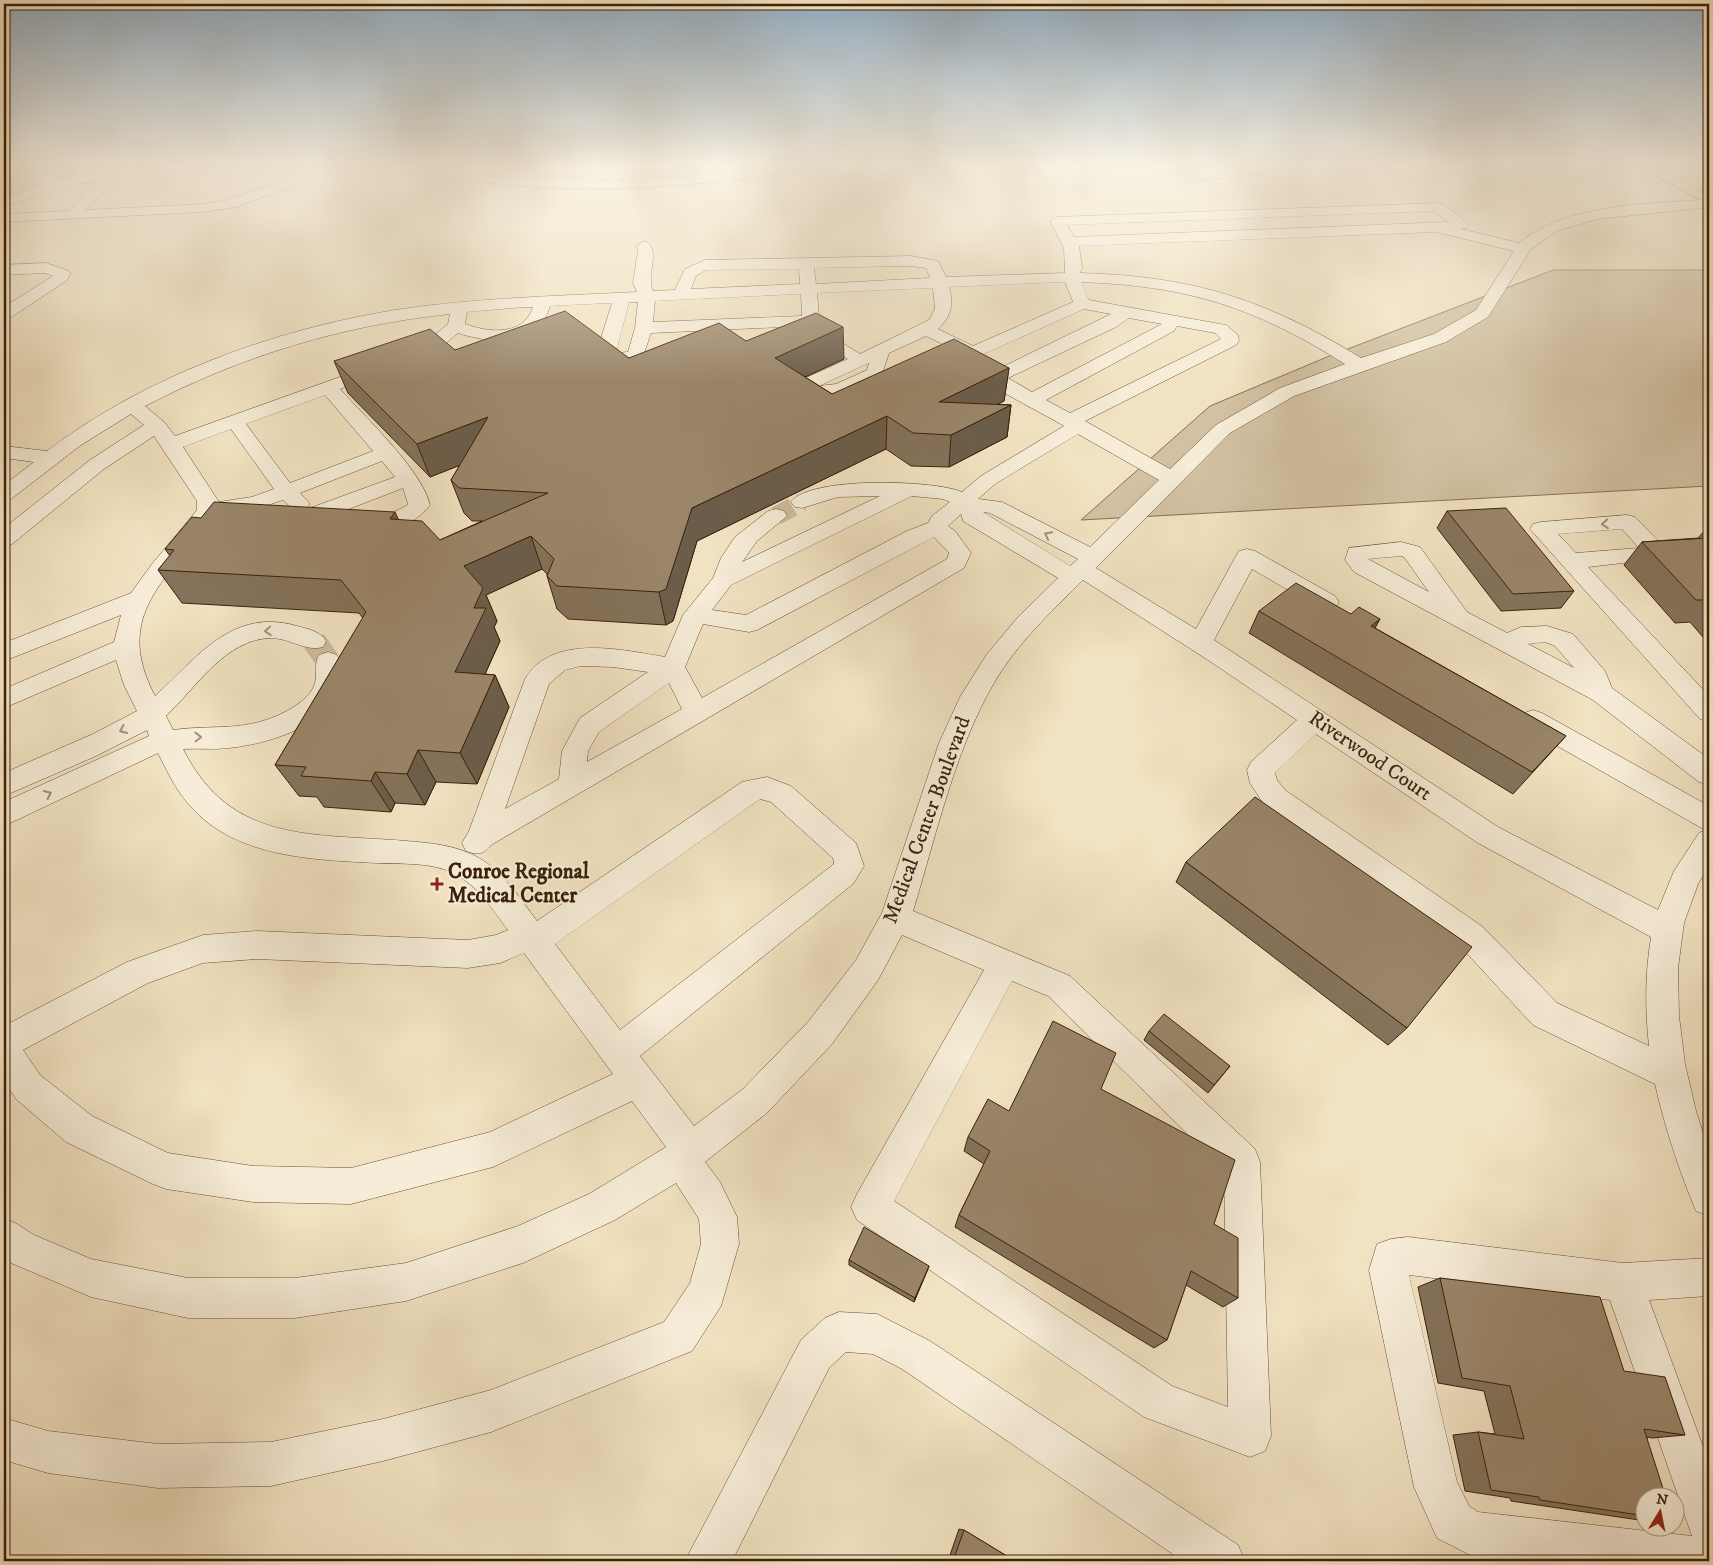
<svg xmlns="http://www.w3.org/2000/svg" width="1713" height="1565" font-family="'IM FELL DW Pica',serif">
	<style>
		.green { fill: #d2c1a2; stroke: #877156 }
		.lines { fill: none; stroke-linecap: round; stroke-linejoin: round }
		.minor-tunnel-far1 { stroke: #cdbb9c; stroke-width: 19; stroke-dasharray: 19 9; stroke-linecap: butt }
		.minor-tunnel { stroke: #cdbb9c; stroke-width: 24; stroke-dasharray: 24 12; stroke-linecap: butt }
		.minor-casing { stroke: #695137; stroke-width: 1 }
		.major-casing { stroke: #3c2109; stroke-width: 1 }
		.highway-casing { stroke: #3c2109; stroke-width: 1 }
		.minor { fill: #f6ecd7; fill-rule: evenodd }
		.major { fill: #f1e2c1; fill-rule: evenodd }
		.highway { fill: #f1e2c1; fill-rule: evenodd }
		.wall { fill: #84725a; stroke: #3c2109 }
		.shaded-wall { fill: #6c5d4a; stroke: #3c2109 }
		.building { fill: #9a8569; stroke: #3c2109 }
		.oneway { stroke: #a2917a }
		.poi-dot { fill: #8f2418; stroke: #f6ecd7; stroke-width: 2 }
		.labels { text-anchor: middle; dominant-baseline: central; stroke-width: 4; stroke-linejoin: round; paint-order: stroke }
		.street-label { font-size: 21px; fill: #3c2109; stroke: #f6ecd7 }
		.poi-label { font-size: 21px; font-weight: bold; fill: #3c2109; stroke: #f6ecd7; text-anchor: start }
	</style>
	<rect width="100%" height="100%" fill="#f1e2c1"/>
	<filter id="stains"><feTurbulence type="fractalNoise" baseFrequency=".004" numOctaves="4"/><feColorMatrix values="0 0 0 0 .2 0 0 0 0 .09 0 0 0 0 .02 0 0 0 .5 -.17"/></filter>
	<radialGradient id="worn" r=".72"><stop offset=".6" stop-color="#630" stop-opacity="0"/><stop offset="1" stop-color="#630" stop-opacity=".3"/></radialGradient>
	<!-- green -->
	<path class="green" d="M1553,270H1709V486L1081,520L1210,406L1327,357Z"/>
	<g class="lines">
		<!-- minor-tunnel-far1 -->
		<path class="minor-tunnel-far1" d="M776,516L802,502"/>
		<!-- minor-tunnel -->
		<path class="minor-tunnel" d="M314,641L328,661"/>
		<!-- minor casing -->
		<g class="minor-casing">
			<path id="minor" d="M328,163H347L345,166L236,207L204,212L4,222V214L68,211L98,182L74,184L4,207V198C38,187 76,167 113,177L115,180L85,210L204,204L228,200Z
				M393,163H417L453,171L507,178L615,181L723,174L805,163H838L831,167C683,189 542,202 395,166Z
				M1025,163H1068L1194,173L1226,171L1272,163H1293L1291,166C1202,191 1122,176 1032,167Z
				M1709,199V207L1598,219L1556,231L1531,249L1488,317L1446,342L1294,396L1230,433L1096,568L1196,629L1236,556L1239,551L1247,549L1255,551L1335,596L1339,602L1335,608L1327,610L1319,608L1252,569L1214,640L1498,827L1658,910L1674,871L1699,833L1705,830L1524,727L1520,720L1524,713L1533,710L1542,713L1709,806V865L1698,884L1684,923L1678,968L1679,1016L1685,1064L1696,1111L1709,1152V1216L1696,1211C1679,1170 1665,1128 1655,1084L1533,1025L1461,947L1265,806L1250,783L1247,770L1251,762L1297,720L1205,658L1083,580C1055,608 1026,635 1004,667C958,735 937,833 913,911L1070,976L1255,1149L1260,1162L1271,1436L1265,1451L1250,1457L1144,1417L857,1220L851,1207L857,1194L984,970L902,935L878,980L832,1044L767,1113L705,1162L720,1182L737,1217L739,1244L721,1306L692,1351L491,1432L383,1461L271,1486L158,1488L48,1473L4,1460V1418L48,1431L158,1444L271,1442L383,1419L491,1390L664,1322L690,1283L701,1244L699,1219L676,1183L615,1220L523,1263L406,1301L295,1318H188L91,1297L4,1260V1218L17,1224L34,1235L91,1259L188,1278H295L406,1263L518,1226L589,1194L666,1147L632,1101L493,1167L351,1204L253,1202L166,1189L153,1184L66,1142L16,1099L4,1080V1026L127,962L203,935L257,931L468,940L496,935L508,930C492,909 478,885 453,873C432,862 401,864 378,863C316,860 237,858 192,808C177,792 168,773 158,753L4,826V802L149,736L147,730L96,756L4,796V773L93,734L137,711L124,685L116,660L4,708V689L114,642L121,615L4,661V643L131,593L152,564L197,510V501L154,436L104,469L12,544L4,546V528L90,460L144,425L131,414L81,445L11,499L4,501V485L34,462L4,458V446L47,451C146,376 273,330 395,310C475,298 556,296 637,292L633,283L638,250L636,246L644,241L649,243C659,257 646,275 653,291L675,290L685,269L705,260L911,256L938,261L946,277L1065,273L1064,248L1050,221L1057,217L1438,203L1443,204L1466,222L1468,225L1466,228L1461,229L1519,243C1570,202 1647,205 1709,199ZM1435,211L1448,222L1074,237L1067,225ZM1436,232L1514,251L1476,310L1434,334L1361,358C1265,299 1193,276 1080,273L1082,268L1079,246ZM911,266L926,268L930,278L816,284L814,268ZM799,269L800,284L691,289L696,276L706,270ZM1065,282L1073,302L973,346L938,329C951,318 954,303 949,287ZM1081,282C1189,286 1254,307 1345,364L1280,388L1216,425L1170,469L1085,421L1236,345L1239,341L1238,335L1226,325L1220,324L1089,300ZM933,288L935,309L929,320L860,354L828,334L820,327L817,293ZM801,294L802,316L653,322L655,301ZM629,302H638L635,328L628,352L616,353ZM612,303L597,351L604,362L627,364L642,359L651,333L803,326L816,342L848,359L799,381L797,385L801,394C831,401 855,389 881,377L889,353L926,336L961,353L956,359C969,377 1041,412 1064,426L981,476L962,492C935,480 809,476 791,502L795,507L802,508L838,497L880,496L742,562L757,541L787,516L784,511L776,509L768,511L735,537L721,558L713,578L683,615L665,657C623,650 552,633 525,679L469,831L462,843L466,851C477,855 483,855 491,845L964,568L971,553L955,531L948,526L961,514L963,521L1058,578L1019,616L987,654L960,697L939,743L882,913L856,960L808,1022L743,1089L694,1126L640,1056L853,884L864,866L856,843L791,786L767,777L742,782L537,921C520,899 504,872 479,858C456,845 431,843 406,841C314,833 231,845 183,749C198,748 213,750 229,748C266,744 325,728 338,688C342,676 343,666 337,655L328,652L319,655C313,665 319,677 313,688C308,698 296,706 287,711C245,733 216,724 173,730L166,716C196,688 225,639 271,638C289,638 306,652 323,647L326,641C320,631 308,629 297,626C232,607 197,658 155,696C111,613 170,578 214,516L256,509L283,500C291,508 295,511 306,509L310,504L300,493L382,461L395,477L302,511L299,516L302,521L310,523L318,521L403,488L408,504L406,506L386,516L355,521L352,526L355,531C379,537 415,526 430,505C422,470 365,417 340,389L430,357L458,333C491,344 539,347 550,306ZM525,307H533C524,336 489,333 465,324L467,312ZM1084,309L1111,314L994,371L975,358ZM450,314L448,324L418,349L175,436L164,422L145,406C241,356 343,325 450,314ZM1129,318L1162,324L1032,392L1008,378L1116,327ZM1177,326L1215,333L1221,339L1070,413L1046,400L1174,331ZM869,363L867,370L836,384L819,386ZM325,395L373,451L290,483L246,424ZM231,429L274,489L252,497L219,502L183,447ZM1078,434L1159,480L1090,547L1002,502L978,499L995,484ZM912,496L943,499L950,502L932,516L928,523L907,531L746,615L712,610L731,585ZM983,512L990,513L1078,559L1070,566ZM934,537L949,553L947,559L702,698L685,667L703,624L749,632L757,630ZM581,666L613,667L648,672L580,718L562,751L559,779L505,809L549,684L565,670ZM669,683L682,709L587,762L588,751L599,732ZM1316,734L1478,843L1651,937C1645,974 1645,1009 1649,1046L1557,1003L1483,927L1285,790L1277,780L1275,773ZM760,799L771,802L833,858L834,864L620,1030L555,944ZM524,953L613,1074L490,1132L351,1168L253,1166L168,1153L92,1116L40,1075L23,1050L148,983L203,963L257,959L468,968L500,963ZM1012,981L1048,996L1224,1170L1228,1407L1172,1386L894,1201Z
				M46,263L69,271L71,274L66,281L10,318L4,319V307L53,276L45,273L4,275V265Z
				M1627,515L1635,517L1665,548L1668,553L1665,558L1588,567L1709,696V722L1700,719L1530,529L1533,524L1541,522ZM1622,529L1639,548L1576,553L1558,534Z
				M1401,542L1420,547L1467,612L1507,633L1521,627L1547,626L1573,634L1605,671L1612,688L1709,759V785L1699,782L1593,700L1354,572L1345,560L1349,548ZM1401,556L1404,557L1429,592L1368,559ZM1545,642L1555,646L1574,668L1528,644Z
				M1408,1237L1623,1263L1709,1258V1296L1649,1300L1709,1463V1561H1515L1472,1556L1437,1538L1414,1487L1369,1270L1377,1244L1391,1239ZM1409,1275L1610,1300L1692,1536L1478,1512L1469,1506L1457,1482Z
				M839,1312L877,1314L930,1341L1238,1545L1245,1561H1183L902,1369L873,1354L846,1352L829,1368L732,1561H685L801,1340L825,1318Z"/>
		</g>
		<!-- major casing -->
		<g class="major-casing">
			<path id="major" d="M1632,163H1649L1709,195V204Z"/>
		</g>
		<!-- highway casing -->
		<g class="highway-casing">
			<path id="highway" d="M1696,163H1709V170Z"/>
		</g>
		<!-- minor -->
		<use href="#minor" class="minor"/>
		<!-- major -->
		<use href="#major" class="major"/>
		<!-- highway -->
		<use href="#highway" class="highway"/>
	</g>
	<!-- wall -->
	<path class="wall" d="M455,350L629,358L844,359L805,377L832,394L1009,368L1004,401L997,404L1011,405L1007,437L949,467L911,466L886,449L697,541L673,621L666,625L568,619L557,609L547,576V574L542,569L486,595L497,621L494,627L500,641L485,674L495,675L509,707L477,784L436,782L425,805L395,803L391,812L324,807L317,797L299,796L275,765L363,618L359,613L182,603L158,570L170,556L165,549L398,519L440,540L482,521H472L464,513L451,480L460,465L430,477L348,393L334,361Z
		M1447,511L1574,591L1561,608L1501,611L1437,528Z
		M1707,528H1709V644L1690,622L1675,623L1624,565L1642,542L1698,538Z
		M1259,611L1351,614L1380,619L1375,628L1566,736L1513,794L1249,633Z
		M1186,862L1407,1028L1388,1045L1176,882Z
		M1149,1031L1230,1066L1208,1093L1144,1040Z
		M1101,1089L1214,1224L1238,1298L1223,1307L1186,1285L1167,1340L1154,1348L955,1227L959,1215L984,1164L964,1151L968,1137L1009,1111Z
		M849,1260L927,1271L914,1302L849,1265Z
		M1440,1278L1624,1371L1685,1435L1652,1438L1647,1437L1646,1520H1639L1511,1501L1510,1498L1465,1491L1453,1435L1478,1432L1495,1434L1484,1391L1438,1383L1418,1287Z
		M959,1529L964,1530L1015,1561H948Z"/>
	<!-- shaded-wall -->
	<path class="shaded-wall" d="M843,327L844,359L777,390L775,358Z
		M1009,368L1004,401L937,434L939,402Z
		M1011,405L1007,437L949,467L951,435Z
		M887,416L886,449L697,541L673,621L666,625L659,592L692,508Z
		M488,417L499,450L430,477L417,444Z
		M395,512L410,545L390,519Z
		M531,536L542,569L486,595L497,621L494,627L500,641L471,705L455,672L464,566Z
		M1380,619L1367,642L1371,626Z
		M495,675L509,707L477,784L460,753Z
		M418,750L436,782L425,805L407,774Z
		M375,772L395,803L391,812L371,781Z
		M929,1266L927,1271L914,1302L915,1298Z"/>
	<!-- building -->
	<path class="building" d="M565,311L629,358L719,323L746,341L816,313L843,327L775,358L832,394L954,339L1009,368L939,402L1011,405L951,435L913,433L887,416L692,508L666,589L659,592L557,586L547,576L554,559L531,536L464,566L483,588L474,608H486L455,672L495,675L460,753L418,750L407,774L375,772L371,781L301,776L306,767L275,765L366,612L341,580L158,570L174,550L165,549L192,517L201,518L214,502L395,512L390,519L422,521L440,540L548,493L459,488L451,480L488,417L417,444L334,361L430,329L455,350Z
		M1506,508L1574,591L1513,594L1447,511Z
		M1709,538V600H1696L1642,542Z
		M1296,583L1351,614L1359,607L1380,619L1371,626L1566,736L1532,772L1259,611Z
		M1255,797L1472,947L1407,1028L1186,862Z
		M1164,1014L1230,1066L1214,1085L1149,1031Z
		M1053,1021L1116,1053L1101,1089L1235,1160L1214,1224L1238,1238V1298L1191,1271L1167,1340L959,1215L990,1151L968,1137L988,1099L1009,1111Z
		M864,1227L929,1266L915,1298L849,1260Z
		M1440,1278L1600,1297L1624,1371L1665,1377L1685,1435L1644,1429L1666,1498H1646V1516L1540,1500L1539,1497L1491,1490L1478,1432L1524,1439L1510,1386L1462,1378Z
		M964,1530L1015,1561H953Z"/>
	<!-- one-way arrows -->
	<defs><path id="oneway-chevron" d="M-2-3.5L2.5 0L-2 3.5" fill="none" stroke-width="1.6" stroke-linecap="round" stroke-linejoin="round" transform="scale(1.25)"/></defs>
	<g class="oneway">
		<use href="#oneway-chevron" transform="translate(1605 524) rotate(175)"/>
		<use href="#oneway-chevron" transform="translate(1048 535) rotate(-152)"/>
		<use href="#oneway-chevron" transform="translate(268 631) rotate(176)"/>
		<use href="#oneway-chevron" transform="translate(123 730) rotate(155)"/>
		<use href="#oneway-chevron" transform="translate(198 737) rotate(-1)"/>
		<use href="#oneway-chevron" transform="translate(48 794) rotate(-25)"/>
	</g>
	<!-- sky -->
	<linearGradient id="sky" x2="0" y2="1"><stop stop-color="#93acbf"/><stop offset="0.43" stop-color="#f9f2e3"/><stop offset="1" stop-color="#f9f2e3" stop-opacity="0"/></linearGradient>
	<rect width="1713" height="382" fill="url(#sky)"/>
	<!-- markers -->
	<path class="poi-dot" d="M434.5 876.5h5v5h5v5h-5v5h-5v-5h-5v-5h5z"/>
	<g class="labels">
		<!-- street labels -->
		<g class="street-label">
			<text transform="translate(1370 756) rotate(34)">Riverwood Court</text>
			<text transform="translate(927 820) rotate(-70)">Medical Center Boulevard</text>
		</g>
		<!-- poi labels -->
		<g class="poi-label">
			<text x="448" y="872">Conroe Regional<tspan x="448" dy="24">Medical Center</tspan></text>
		</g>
	</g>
	<!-- margin -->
	<rect width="1713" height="1565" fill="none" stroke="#f1e2c1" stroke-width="20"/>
	<rect x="5" y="5" width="1703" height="1555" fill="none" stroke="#3c2109" stroke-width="2.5"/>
	<rect x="10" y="10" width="1693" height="1545" fill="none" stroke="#3c2109"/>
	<!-- north arrow -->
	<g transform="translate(1660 1512) rotate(10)"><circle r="24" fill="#f6ecd7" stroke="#ac9b85"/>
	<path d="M0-4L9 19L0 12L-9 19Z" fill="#8f2418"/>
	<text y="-8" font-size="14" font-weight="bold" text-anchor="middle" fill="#3c2109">N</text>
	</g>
	<rect width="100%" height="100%" filter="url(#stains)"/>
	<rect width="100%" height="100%" fill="url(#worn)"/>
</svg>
